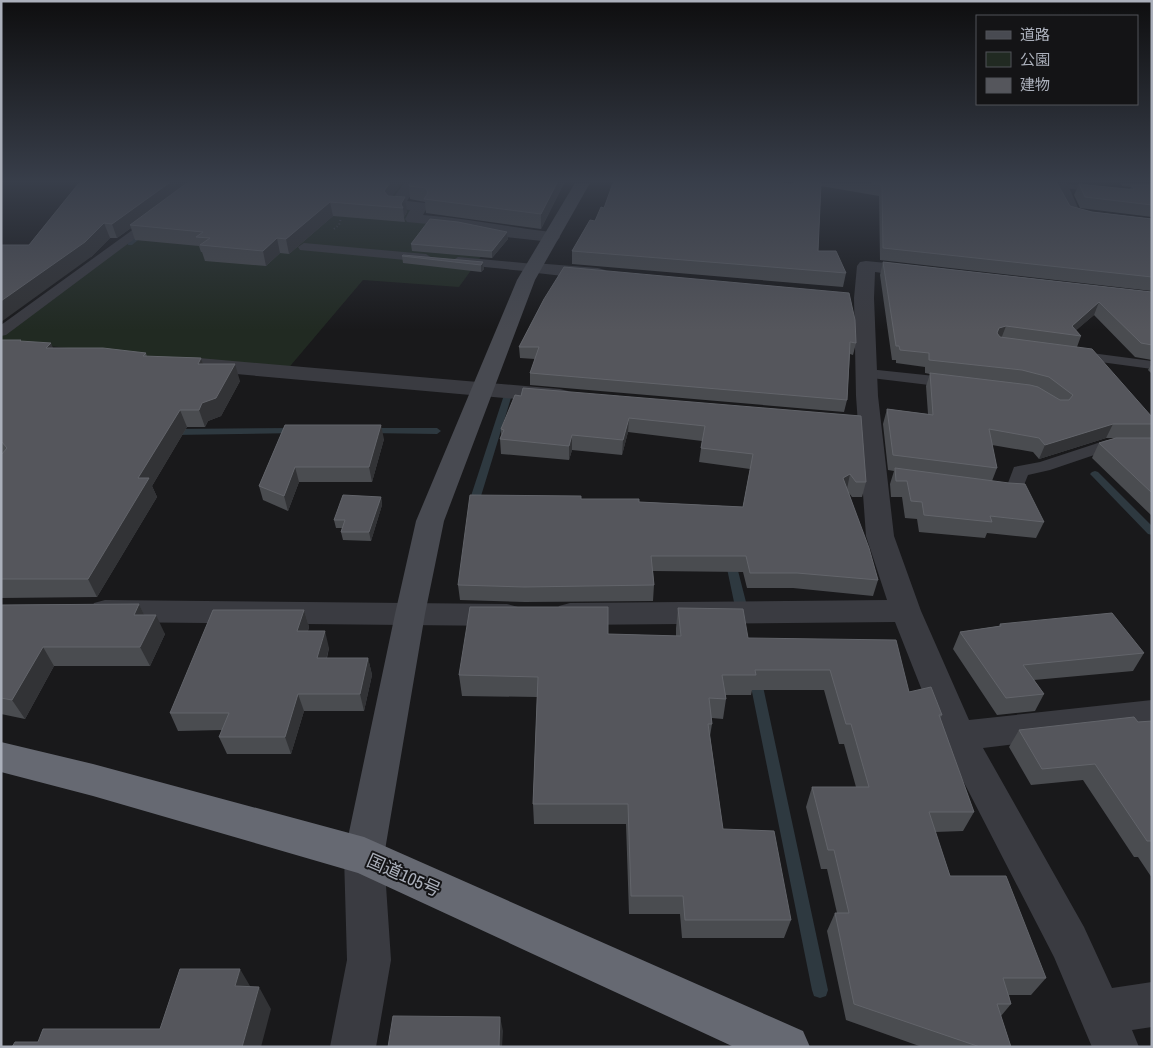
<svg xmlns="http://www.w3.org/2000/svg" width="1153" height="1048" font-family="'Archivo Narrow','Noto Sans JP',sans-serif">
	<style>
		.green { fill: #212a22 }
		.lines { fill: none; stroke-linecap: round; stroke-linejoin: round }
		.stream { fill: #2e3940; fill-rule: evenodd }
		.path { stroke: #404248; stroke-width: 2; stroke-dasharray: 1 2.5; stroke-linecap: butt }
		.lane { fill: #3a3b41; fill-rule: evenodd }
		.street { fill: #3a3b41; fill-rule: evenodd }
		.secondary { fill: #484a51; fill-rule: evenodd }
		.highway { fill: #666972; fill-rule: evenodd }
		.wall { fill: #4a4c50 }
		.shaded-wall { fill: #323336 }
		.building { fill: #55565c; stroke: #62646a }
		.labels { text-anchor: middle; dominant-baseline: central; stroke-width: 4; stroke-linejoin: round; paint-order: stroke }
		.near-street-label { font-size: 18px; fill: #abb0bb; stroke: #141416 }
	</style>
	<rect width="100%" height="100%" fill="#19191b"/>
	<!-- green -->
	<path class="green" d="M206,183H406L387,206L415,208L407,220L498,233L459,287L363,280L286,371L1,341V332Z"/>
	<g class="lines">
		<!-- stream -->
		<path class="stream" d="M143,231L148,232L132,245H128V243Z
			M507,395L511,398L481,496L486,497L488,499L483,502L472,501L470,499L503,398Z
			M296,428L300,431L299,433L173,435L169,432L173,429Z
			M370,428H437L441,431L437,434L367,433L366,431L367,429Z
			M1095,471L1098,472L1152,526V535L1148,534L1092,476L1090,474L1092,472Z
			M730,555L735,559L746,602L744,605H736L734,602L725,559Z
			M755,672L759,674L761,677L828,990L826,996L820,998L814,996L812,990L749,677L751,674Z"/>
		<!-- path -->
		<path class="path" d="M334,229L339,225L341,218"/>
		<!-- lane -->
		<path class="lane" d="M1056,183L1152,190V196L1060,188L1056,187Z
			M153,217L157,218L159,220L157,222L6,335L1,336V325L149,218Z
			M304,243L426,254L432,258L426,262L300,250L298,247Z
			M458,257L534,264L540,268L534,272L454,264L452,261Z
			M1076,351L1152,361V369L1071,358L1069,355L1071,352Z
			M868,369L954,378L959,380L962,383L959,386L954,388L863,377L860,374L863,371Z
			M1107,440H1152V450H1109L1050,470L1028,475L1022,490L1002,498L987,495L984,491L987,487L1000,486L1008,483L1014,467L1040,462Z"/>
		<!-- street -->
		<path class="street" d="M404,183H419L407,201L426,203L428,206L423,215C466,218 508,227 551,232L557,233L560,237L557,241L551,242L506,237L459,227L407,222L405,219L410,210L390,208L388,205Z
			M1052,183H1067L1079,210L1152,219V229L1088,222L1066,216Z
			M866,261L918,266L924,268L927,272L924,276L918,278L875,272L874,298L878,396L894,536L921,611L969,720L1152,700V728L983,748L1084,927L1112,988L1152,982V1027L1132,1030L1139,1047H1092L1054,957L940,736L895,622L570,625L559,622L555,614L559,606L570,603L887,600L866,536L856,396L854,298L857,266L860,262Z
			M534,263L598,268L605,270L607,274L605,278L598,280L528,272L525,268L528,264Z
			M199,358L560,389L568,391L571,396L568,401L560,403L191,370L188,365L191,360Z
			M105,600L507,604L518,607L522,615L518,623L507,626L105,622L94,619L90,611L94,603Z
			M364,837L378,843L384,856L391,960L376,1047H330L347,960L344,856L350,843Z"/>
		<!-- secondary -->
		<path class="secondary" d="M575,183H590L535,280L444,521L425,614L384,856L378,869L364,875L350,869L344,856L395,614L416,521L517,280Z"/>
		<!-- highway -->
		<path class="highway" d="M1,742L93,764L364,837L803,1031L810,1047H734L358,873L93,796L1,772Z"/>
	</g>
	<!-- wall -->
	<path class="wall" d="M79,183L393,196L407,212L404,217L405,222L333,216L289,254L280,253L266,266L205,261L202,252H201L199,246L135,240L131,228L117,238H110L91,257L29,245Z
		M564,183L541,229L426,213L425,202L410,199L409,186Z
		M792,183H1057L1070,206L1092,212L1152,219V291L880,260L879,196L821,186L818,251L846,273L843,287L572,264V251L595,221L604,208L792,184Z
		M1120,183H1152V217L1080,208L1074,195L1079,184L1130,189L1131,187L1122,186Z
		M507,232L508,239L492,258L412,251L411,244Z
		M402,256L483,262L484,269L481,272L403,263Z
		M883,262L1152,292V360L1135,357L1094,315L1076,330L1081,336L1077,347L1152,417V436L1151,438H1152V516L1092,458L1099,443L1115,438H1106L1039,459L1033,452L992,445L997,468L992,481L1044,522L1036,538L987,533L985,538L919,532L917,519L905,518L902,497H891L890,484L894,471L888,470L883,424L887,409L928,414L926,386L930,374L925,373V367L896,363V360H892L880,275Z
		M544,299L856,343L853,355L850,354L847,400L844,412L530,385V373L535,359L520,358L519,347Z
		M1,340L22,342L53,348L146,353L147,357L201,358L203,364L240,381L221,416L208,421L205,427H187L152,486L157,497L97,597L1,598Z
		M1152,363V374L1148,370Z
		M521,396L861,416L866,482L862,497H852L849,493L878,580L873,596L793,588H747L743,572L653,571L654,585L653,601L525,602L460,600L458,585L581,499L743,507L750,469L699,462L702,441L628,432L622,455L572,450L569,460L501,454L500,439L501,435V429Z
		M285,425L384,439L372,482H299L288,511L263,500L259,486Z
		M381,497L382,505L371,541L343,540L341,532L342,528H336L334,520Z
		M139,604L144,615L165,634L150,666H54L25,719L1,714V605Z
		M678,608L748,638L909,692L942,715L940,719L974,812L963,831L935,832L950,876L1046,978L1031,995H1009L1011,1004L1001,1016L1011,1047H922L846,1020L827,931L835,913H837L827,869H821L806,807L812,787H856L844,744H839L824,690H752L751,695H726V699L723,719L712,718V724L710,736L723,829L791,920L784,938H682L680,914H629L626,824H534L533,804L537,697L462,696L459,675L608,634L676,636V628Z
		M304,610L309,627L308,631L329,648L327,658H368L372,675L364,711H304L291,754H227L219,737L222,730L178,731L170,713Z
		M1000,624L1144,653L1133,671L1034,680L1044,694L1035,711L997,715L953,649L960,632L999,626Z
		M1152,721V878L1138,857H1134L1083,780L1031,785L1009,747L1019,730Z"/>
	<!-- shaded-wall -->
	<path class="shaded-wall" d="M169,183H193L130,225L131,228L117,238L112,224Z
		M390,183H402L386,205L384,191Z
		M557,183H564L541,229V214Z
		M405,197L407,212L404,217L403,208L401,204Z
		M330,202L333,216L289,254L286,239Z
		M104,223L110,238L91,257L1,322V301Z
		M507,232L508,239L492,258V251Z
		M277,238L280,253L266,266L263,251Z
		M483,262L484,269L481,272V265Z
		M1099,302L1094,315L1072,334V326Z
		M1006,326L1001,339L994,341L999,328Z
		M51,343L58,360L46,348Z
		M201,358L207,375L198,364Z
		M235,364L240,381L221,416L208,421L205,427L199,410L202,403Z
		M180,410L187,427L152,486L157,497L97,597L88,579L138,478Z
		M629,418L628,432L622,455L623,440Z
		M1113,424L1106,438L1039,459L1045,445Z
		M381,425L384,439L372,482L369,467Z
		M572,435V450L569,460V446Z
		M295,467L299,482L288,511L284,496Z
		M850,474L847,489L843,478Z
		M381,497L382,505L371,541L369,532Z
		M139,604L148,623L134,615Z
		M304,610L309,627L302,648L297,631Z
		M156,615L165,634L150,666L140,647Z
		M325,631L329,648L322,675L317,658Z
		M43,647L54,666L25,719L12,700Z
		M368,658L372,675L364,711L360,694Z
		M298,694L304,711L291,754L285,737Z
		M240,969L253,991L235,986Z
		M259,987L271,1009L261,1047H242Z
		M500,1017L503,1031L502,1047H499Z"/>
	<!-- building -->
	<path class="building" d="M79,183H169L112,224L104,223L85,242L1,301V245H29Z
		M187,183H390L384,191L388,196L405,197L401,204L403,208L330,202L286,239L277,238L263,251L200,245L210,238L196,237L203,232L130,225Z
		M410,183H557L541,214L424,199L428,193L426,188L409,186Z
		M613,183H780L793,184V183H821L818,251H836L846,273L572,251L590,220L595,221L601,207L604,208Z
		M872,183H1057L1070,206L1092,212L1152,219V277L883,248L882,185Z
		M1079,184L1134,190L1132,185L1152,186V205L1085,197Z
		M430,219L458,222L507,232L492,251L411,244Z
		M403,255L483,262L481,265L402,256Z
		M883,262L1152,292V345L1141,343L1099,302L1072,326L1081,336L1006,326L999,328L997,333L1000,337L1092,349L1152,417V424H1113L1045,445L1039,438L989,429L997,468L893,455L887,409L933,415L930,373L1030,385L1038,387L1060,400H1069L1073,395L1049,377L1022,370L929,360V353L900,350L899,346H896Z
		M564,267L849,293L855,320L856,343L850,342L847,400L530,373L539,347H519L544,299Z
		M1,340H21L20,341L51,343L46,348H103L146,353L143,356L201,358L198,364H235L216,398L202,403L199,410H180L138,478H149L88,579H1V455L7,448L1,441Z
		M523,388L861,416L866,482H856L850,474L843,478L869,548L878,580L797,573H750L746,556H651L654,585L524,587L458,585L470,495L581,496V499H639V502L743,507L753,454L701,448L705,426L629,418L623,440L572,435L569,446L500,439L504,430L501,429L515,395L521,396Z
		M285,425H381L369,467H295L284,496L259,486Z
		M1116,438H1152V493L1099,443Z
		M895,468L1009,483L1025,484L1044,522L990,516L992,522L924,515L922,502L911,501L907,481H896Z
		M343,495L381,497L369,532H341L345,520H334Z
		M139,604L134,615H156L140,647H43L12,700L1,698V605Z
		M470,607H608V634L681,636L678,608L743,609L748,638L896,640L909,692L931,687L942,715H939L974,812H929L950,876H1006L1046,978H1003L1011,1004H997L1011,1047H980L854,1004L835,913H849L834,850H828L812,787H869L851,724H846L830,670H755L756,675H722L726,699L709,698L712,724H708L723,829L774,831L791,920H685L683,896H631L628,804H533L538,677L459,675Z
		M213,610H304L297,631H325L317,658H368L360,694H298L285,737H219L229,713H170Z
		M1112,613L1144,653L1023,665L1044,694L1006,698L960,632L1001,626L1000,624Z
		M1134,717L1138,722L1152,721V841H1147L1095,764L1042,769L1019,730Z
		M180,969H240L235,986L259,987L242,1047H12L15,1042H38L43,1029H160Z
		M393,1016L500,1017L499,1047H388Z"/>
	<!-- sky -->
	<linearGradient id="sky" x2="0" y2="1"><stop stop-color="#0e0e0f"/><stop offset="0.55" stop-color="#383e4a"/><stop offset="1" stop-color="#383e4a" stop-opacity="0"/></linearGradient>
	<rect width="1153" height="330" fill="url(#sky)"/>
	<g class="labels">
		<!-- near-street labels -->
		<g class="near-street-label">
			<text transform="translate(404 875) rotate(24)">国道105号</text>
		</g>
	</g>
	<!-- border -->
	<rect width="1153" height="1048" fill="none" stroke="#abb0bb" stroke-width="5"/>
	<!-- legend -->
	<rect x="976" y="15" width="162" height="90" fill="#141416" stroke="#505258"/>
	<rect x="986" y="31" width="25" height="8" fill="#484a51" stroke="#505258"/>
	<text x="1020" y="40" font-size="15" fill="#abb0bb">道路</text>
	<rect x="986" y="52" width="25" height="15" fill="#212a22" stroke="#505258"/>
	<text x="1020" y="65" font-size="15" fill="#abb0bb">公園</text>
	<rect x="986" y="78" width="25" height="15" fill="#55565c" stroke="#505258"/>
	<text x="1020" y="90" font-size="15" fill="#abb0bb">建物</text>
</svg>
